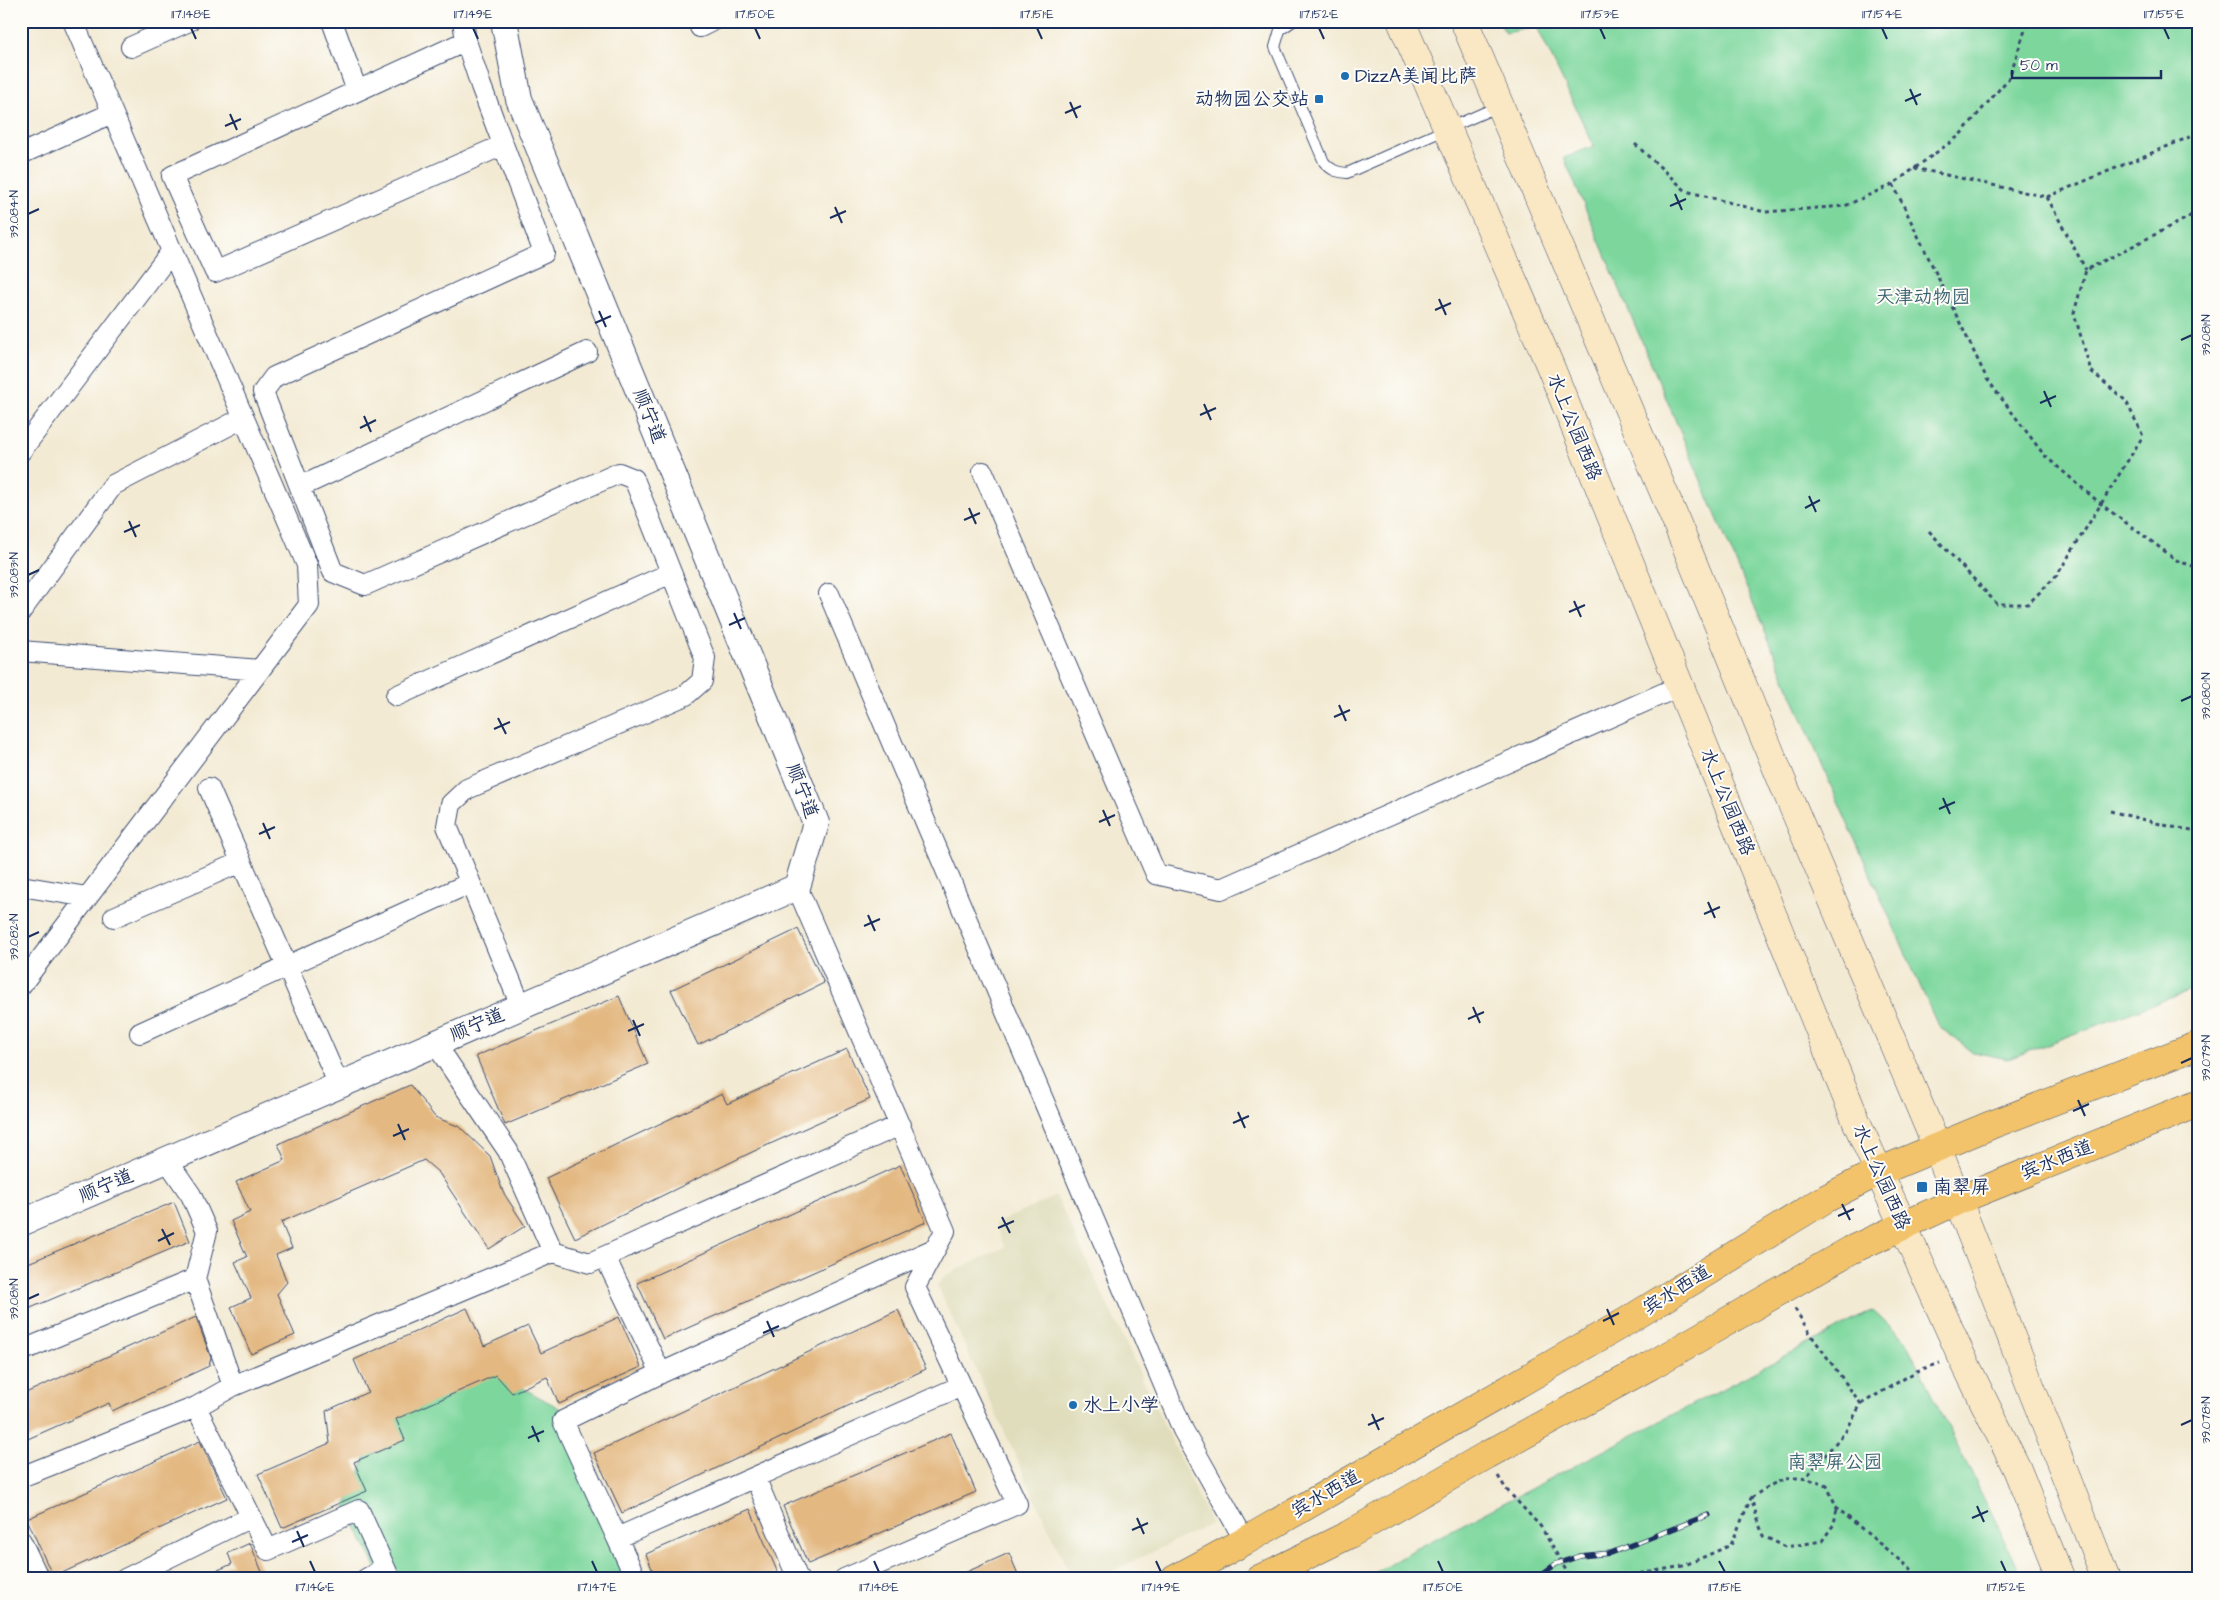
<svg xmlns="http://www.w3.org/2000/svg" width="2220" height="1600" font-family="'Architects Daughter','LXGW WenKai TC',sans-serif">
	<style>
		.built { fill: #dfddbb }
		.green { fill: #7dd79d; stroke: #4c837e }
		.building { fill: #e3b881 }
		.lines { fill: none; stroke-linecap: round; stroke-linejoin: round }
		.service-casing { stroke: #3b4b70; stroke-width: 12 }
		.minor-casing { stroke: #3b4b70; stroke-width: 22 }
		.tertiary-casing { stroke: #3b4b70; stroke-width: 28 }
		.secondary-casing { stroke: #3b4b70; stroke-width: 29 }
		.primary-casing { stroke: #3b4b70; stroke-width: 29 }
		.path { stroke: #3b4b70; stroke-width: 3; stroke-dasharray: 4 4; stroke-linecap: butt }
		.service { stroke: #fff; stroke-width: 10 }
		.minor { stroke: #fff; stroke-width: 20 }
		.tertiary { stroke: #fff; stroke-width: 26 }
		.secondary { stroke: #fae7c3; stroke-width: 28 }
		.primary { stroke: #f2c36a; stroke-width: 28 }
		.rail-casing { stroke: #1b2f5e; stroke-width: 5.5 }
		.rail { stroke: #fdfcf7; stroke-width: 4; stroke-dasharray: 11; stroke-linecap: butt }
		.ticks { fill: none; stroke: #1b2f5e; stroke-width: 2 }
		.poi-dot { fill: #1f6fb2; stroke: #fdfcf7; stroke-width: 2 }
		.labels { text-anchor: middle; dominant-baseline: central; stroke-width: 4; stroke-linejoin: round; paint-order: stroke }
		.poi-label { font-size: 19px; fill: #1b2f5e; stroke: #fdfcf7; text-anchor: start }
		.park-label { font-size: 19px; fill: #386171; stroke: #fdfcf7 }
		.street-label { font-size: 19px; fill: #1b2f5e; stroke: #fdfcf7 }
		.neatline { fill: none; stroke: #1b2f5e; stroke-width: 2 }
		.ticks-label { font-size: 12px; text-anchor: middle; fill: #1b2f5e }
	</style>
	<rect width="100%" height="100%" fill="#fdfcf7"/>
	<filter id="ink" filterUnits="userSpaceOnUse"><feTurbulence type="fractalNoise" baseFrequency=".02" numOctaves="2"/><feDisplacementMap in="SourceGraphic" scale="10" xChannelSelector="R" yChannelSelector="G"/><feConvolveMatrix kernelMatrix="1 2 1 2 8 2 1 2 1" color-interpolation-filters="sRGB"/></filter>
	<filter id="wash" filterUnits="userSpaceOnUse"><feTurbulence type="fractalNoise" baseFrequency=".0096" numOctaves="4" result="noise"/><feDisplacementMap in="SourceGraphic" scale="20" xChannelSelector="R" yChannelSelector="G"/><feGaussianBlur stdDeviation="1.12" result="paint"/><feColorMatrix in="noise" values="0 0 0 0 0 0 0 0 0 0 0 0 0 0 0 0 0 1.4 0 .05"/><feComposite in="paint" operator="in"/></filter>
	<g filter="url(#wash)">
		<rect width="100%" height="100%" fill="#f3ead3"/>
		<!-- built -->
		<path class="built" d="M1056,1196L1211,1524L1095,1579H1072L937,1285L946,1275L1005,1247L995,1224Z"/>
		<!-- green -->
		<path class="green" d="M1499,21H2199V987L2008,1059L1973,1052L1938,1026L1830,784L1564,158L1594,146L1537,27L1505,33Z
			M1873,1310L1905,1340L2004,1539L2021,1579H1366L1408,1553Z
			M484,1367L563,1410L634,1579H382L346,1506L382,1416Z"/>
		<g id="blocks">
			<!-- building -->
			<path class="building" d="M798,929L824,983L698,1045L671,990Z
				M619,996L648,1064L505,1125L476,1056Z
				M847,1049L870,1099L750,1153L575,1238L546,1178L722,1094L727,1104Z
				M410,1085L435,1117L460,1127L490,1156L503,1192L525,1226L489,1249L439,1173L424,1160L281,1222L292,1248L276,1255L287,1282L277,1294L295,1335L251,1354L231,1307L251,1298L235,1262L247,1257L231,1221L250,1212L236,1182L285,1160L278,1144Z
				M900,1165L926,1222L663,1339L637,1283Z
				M174,1202L190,1241L21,1312V1266Z
				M467,1308L484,1346L528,1326L541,1353L619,1317L641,1367L559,1404L547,1377L512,1393L496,1375L396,1419L405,1440L354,1462L367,1491L282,1528L258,1474L330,1443L326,1411L368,1392L354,1360Z
				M898,1310L926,1369L622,1513L594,1453Z
				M196,1317L211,1358L209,1366L112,1411L109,1403L21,1442V1395Z
				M951,1433L976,1492L808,1564L783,1506Z
				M200,1441L227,1498L53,1577L27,1519Z
				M750,1509L778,1573L765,1579H656L646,1554Z
				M250,1543L265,1579H197L232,1564L228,1553Z
				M1009,1553L1020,1579H951Z"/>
		</g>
	</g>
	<g filter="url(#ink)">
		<use href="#blocks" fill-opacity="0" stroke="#3b4b70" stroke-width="1"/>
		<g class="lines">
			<!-- service casing -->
			<g class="service-casing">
				<path id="service" d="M1293,21L1280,30L1275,47L1324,162C1331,170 1336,172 1347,173L1499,106"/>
			</g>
			<!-- minor casing -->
			<g class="minor-casing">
				<path id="minor" d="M332,21L357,91
					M463,21L466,41L481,86L544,253L274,377L263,392L333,572L365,585L619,473L634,479L705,658L702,681L686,695L467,789L451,804L447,826L521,1006
					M700,27L712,21
					M466,41L172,176L215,272L503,145
					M131,47L189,21
					M21,154L112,113
					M21,451L171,252
					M983,472L1156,874L1221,889L1680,686
					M300,487L587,352
					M829,594L1183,1430L1245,1541
					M21,611L113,485L243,418
					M21,651L260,670
					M396,696L671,573
					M209,788L339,1085
					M21,886L87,897
					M797,887L945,1231L915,1287L1017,1504L844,1579
					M114,917L241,862
					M21,985L309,605L307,565L73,21
					M140,1033L470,883
					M167,1160L191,1195L207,1231L195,1279L233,1386L196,1407L268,1550L359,1510L390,1579
					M553,1252L590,1263L900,1125
					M605,1257L661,1373L936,1248
					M21,1351L195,1279
					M661,1373L563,1421L617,1538L961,1386
					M233,1386L553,1252L508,1151L435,1043
					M21,1477L196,1407
					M755,1477L798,1579
					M617,1538L636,1579
					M21,1541L39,1579
					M125,1579L251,1517
					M366,1579L385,1568"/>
			</g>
			<!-- tertiary casing -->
			<g class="tertiary-casing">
				<path id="tertiary" d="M21,1223L797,887L816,823L519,99L504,21"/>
			</g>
			<!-- secondary casing -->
			<g class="secondary-casing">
				<path id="secondary" d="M1401,21L1551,368L1857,1123L1961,1355L2017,1469L2061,1579
					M1464,21L1675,519L1782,781L1937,1147L2106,1579"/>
			</g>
			<!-- primary casing -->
			<g class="primary-casing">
				<path id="primary" d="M1175,1579L1245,1541L1627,1321L1827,1198L1878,1172L1991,1125L2199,1045
					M1259,1579L1348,1535L1487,1455L1650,1366L1851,1250L1959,1200L2199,1103"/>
			</g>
			<!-- path -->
			<path class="path" d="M1635,144L1686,191L1765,212L1845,206L1893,184L1959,136L2009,78L2028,21
				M1914,168L2047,197L2199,133
				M1893,184L1987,379L2044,455L2102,505L2178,561L2199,568
				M2047,197L2086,270
				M1929,531L1997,604H2028L2057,575L2143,436L2126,401L2091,371L2074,313L2086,270L2189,217L2199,206
				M2110,811L2172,827L2199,831
				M1795,1309L1811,1335L1861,1404L1846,1431L1806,1477
				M1861,1404L1917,1371L1940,1363
				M1498,1476L1506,1489L1541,1527L1571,1579
				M1751,1498C1780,1478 1793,1471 1827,1486L1837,1508L1922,1579
				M1609,1579L1683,1566L1731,1545L1751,1498L1763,1536L1786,1547L1822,1541L1834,1524L1837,1508"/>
			<!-- service -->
			<use href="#service" class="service"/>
			<!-- minor -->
			<use href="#minor" class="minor"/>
			<!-- tertiary -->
			<use href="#tertiary" class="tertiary"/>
			<!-- secondary -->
			<use href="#secondary" class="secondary"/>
			<!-- primary -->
			<use href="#primary" class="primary"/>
			<!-- rail casing -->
			<g class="rail-casing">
				<path id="rail" d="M1535,1579L1556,1564L1580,1556L1611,1553L1708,1515"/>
			</g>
			<!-- rail -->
			<use href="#rail" class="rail"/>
		</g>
	</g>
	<!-- ticks -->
	<path class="ticks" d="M191,28L196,39M473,28L478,39M755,28L760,39M1037,28L1042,39M1319,28L1324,39M1600,28L1605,39M1882,28L1887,39M2164,28L2169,39M1910,89L1917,105M1905,101L1921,94M1070,102L1077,118M1065,113L1081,106M230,114L237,130M225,126L241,119M1675,194L1682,210M1670,206L1686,199M835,207L842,223M28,214L39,209M830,218L846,211M1439,299L1446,315M1435,310L1451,303M599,311L606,327M595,323L611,316M2181,340L2192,335M2044,391L2051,407M2040,403L2056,396M1204,404L1211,420M1200,415L1216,408M364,416L371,432M360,428L376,420M1809,496L1816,512M969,508L976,524M1805,508L1820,500M964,520L980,513M129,521L136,537M124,532L140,525M28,575L39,570M1574,601L1581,617M1569,612L1585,605M734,613L741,629M729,625L745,618M2181,701L2192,696M1339,705L1346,721M1334,717L1350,710M498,718L506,734M494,729L510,722M1943,798L1950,814M1939,809L1955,802M1103,810L1110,826M1099,822L1115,815M263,823L270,839M259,834L275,827M1708,902L1715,918M1704,914L1720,907M868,915L875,931M864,926L880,919M28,937L39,932M1473,1007L1480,1023M1468,1019L1484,1012M633,1020L640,1036M628,1031L644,1024M2181,1063L2192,1058M2078,1100L2085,1116M2073,1111L2089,1104M1238,1112L1245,1128M1233,1123L1249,1116M398,1124L405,1140M393,1136L409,1129M1842,1204L1850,1220M1838,1216L1854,1209M1002,1217L1010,1233M998,1228L1014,1221M162,1229L170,1245M158,1241L174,1233M28,1299L39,1294M1607,1309L1614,1325M767,1321L774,1337M1603,1321L1619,1313M763,1333L779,1326M1372,1414L1379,1430M1368,1425L1384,1418M2181,1425L2192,1420M532,1426L539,1442M528,1438L544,1431M1977,1506L1984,1522M1137,1518L1144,1534M1972,1518L1988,1511M1132,1530L1148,1523M297,1531L304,1547M292,1542L308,1535M310,1561L315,1572M592,1561L597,1572M874,1561L879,1572M1156,1561L1161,1572M1438,1561L1443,1572M1719,1561L1725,1572M2001,1561L2006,1572"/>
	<!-- markers -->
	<g class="poi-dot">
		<circle cx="1345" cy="76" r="5"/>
		<rect x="1314" y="94" width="10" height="10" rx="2.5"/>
		<rect x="1916" y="1181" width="12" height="12" rx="2.5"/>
		<circle cx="1073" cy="1405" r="5"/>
	</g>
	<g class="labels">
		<!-- poi labels -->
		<g class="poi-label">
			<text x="1355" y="76">DizzA美闻比萨</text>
			<text x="1309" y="99" text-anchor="end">动物园公交站</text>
			<text x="1933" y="1187">南翠屏</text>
			<text x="1083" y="1405">水上小学</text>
		</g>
		<!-- park labels -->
		<g class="park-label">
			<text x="1923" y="297">天津动物园</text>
			<text x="1835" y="1462">南翠屏公园</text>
		</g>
		<!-- street labels -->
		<g class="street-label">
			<text transform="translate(649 416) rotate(68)">顺宁道</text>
			<text transform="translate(1574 427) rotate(68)">水上公园西路</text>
			<text transform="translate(802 791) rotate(69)">顺宁道</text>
			<text transform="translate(1727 802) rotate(68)">水上公园西路</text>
			<text transform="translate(477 1025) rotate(-23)">顺宁道</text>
			<text transform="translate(2057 1160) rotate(-22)">宾水西道</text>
			<text transform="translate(1881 1177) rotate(66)">水上公园西路</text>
			<text transform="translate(106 1186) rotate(-23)">顺宁道</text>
			<text transform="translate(1677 1290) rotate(-32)">宾水西道</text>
			<text transform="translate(1326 1494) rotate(-30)">宾水西道</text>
		</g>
	</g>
	<!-- margin -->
	<rect width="2220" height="1600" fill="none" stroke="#fdfcf7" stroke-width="55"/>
	<!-- scale -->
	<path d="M2012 70v8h149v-8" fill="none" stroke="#1b2f5e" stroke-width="2.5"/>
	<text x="2020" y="70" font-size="15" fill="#1b2f5e" stroke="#fdfcf7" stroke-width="4" paint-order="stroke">50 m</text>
	<rect x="28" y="28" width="2164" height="1544" class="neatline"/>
	<g class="ticks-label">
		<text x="191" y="18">117.148°E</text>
		<text x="473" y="18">117.149°E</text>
		<text x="755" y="18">117.150°E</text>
		<text x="1037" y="18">117.151°E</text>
		<text x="1319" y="18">117.152°E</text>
		<text x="1600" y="18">117.153°E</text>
		<text x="1882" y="18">117.154°E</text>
		<text x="2164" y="18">117.155°E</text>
		<text transform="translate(14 214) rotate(-90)" y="4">39.084°N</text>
		<text transform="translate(2206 335) rotate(-90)" y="4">39.081°N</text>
		<text transform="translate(14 575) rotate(-90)" y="4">39.083°N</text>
		<text transform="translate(2206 696) rotate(-90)" y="4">39.080°N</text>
		<text transform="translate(14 937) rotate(-90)" y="4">39.082°N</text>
		<text transform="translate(2206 1058) rotate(-90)" y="4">39.079°N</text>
		<text transform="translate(14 1299) rotate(-90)" y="4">39.081°N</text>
		<text transform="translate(2206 1420) rotate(-90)" y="4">39.078°N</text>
		<text x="315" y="1591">117.146°E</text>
		<text x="597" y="1591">117.147°E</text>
		<text x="879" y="1591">117.148°E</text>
		<text x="1161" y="1591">117.149°E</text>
		<text x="1443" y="1591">117.150°E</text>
		<text x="1725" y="1591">117.151°E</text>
		<text x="2006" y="1591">117.152°E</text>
	</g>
</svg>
